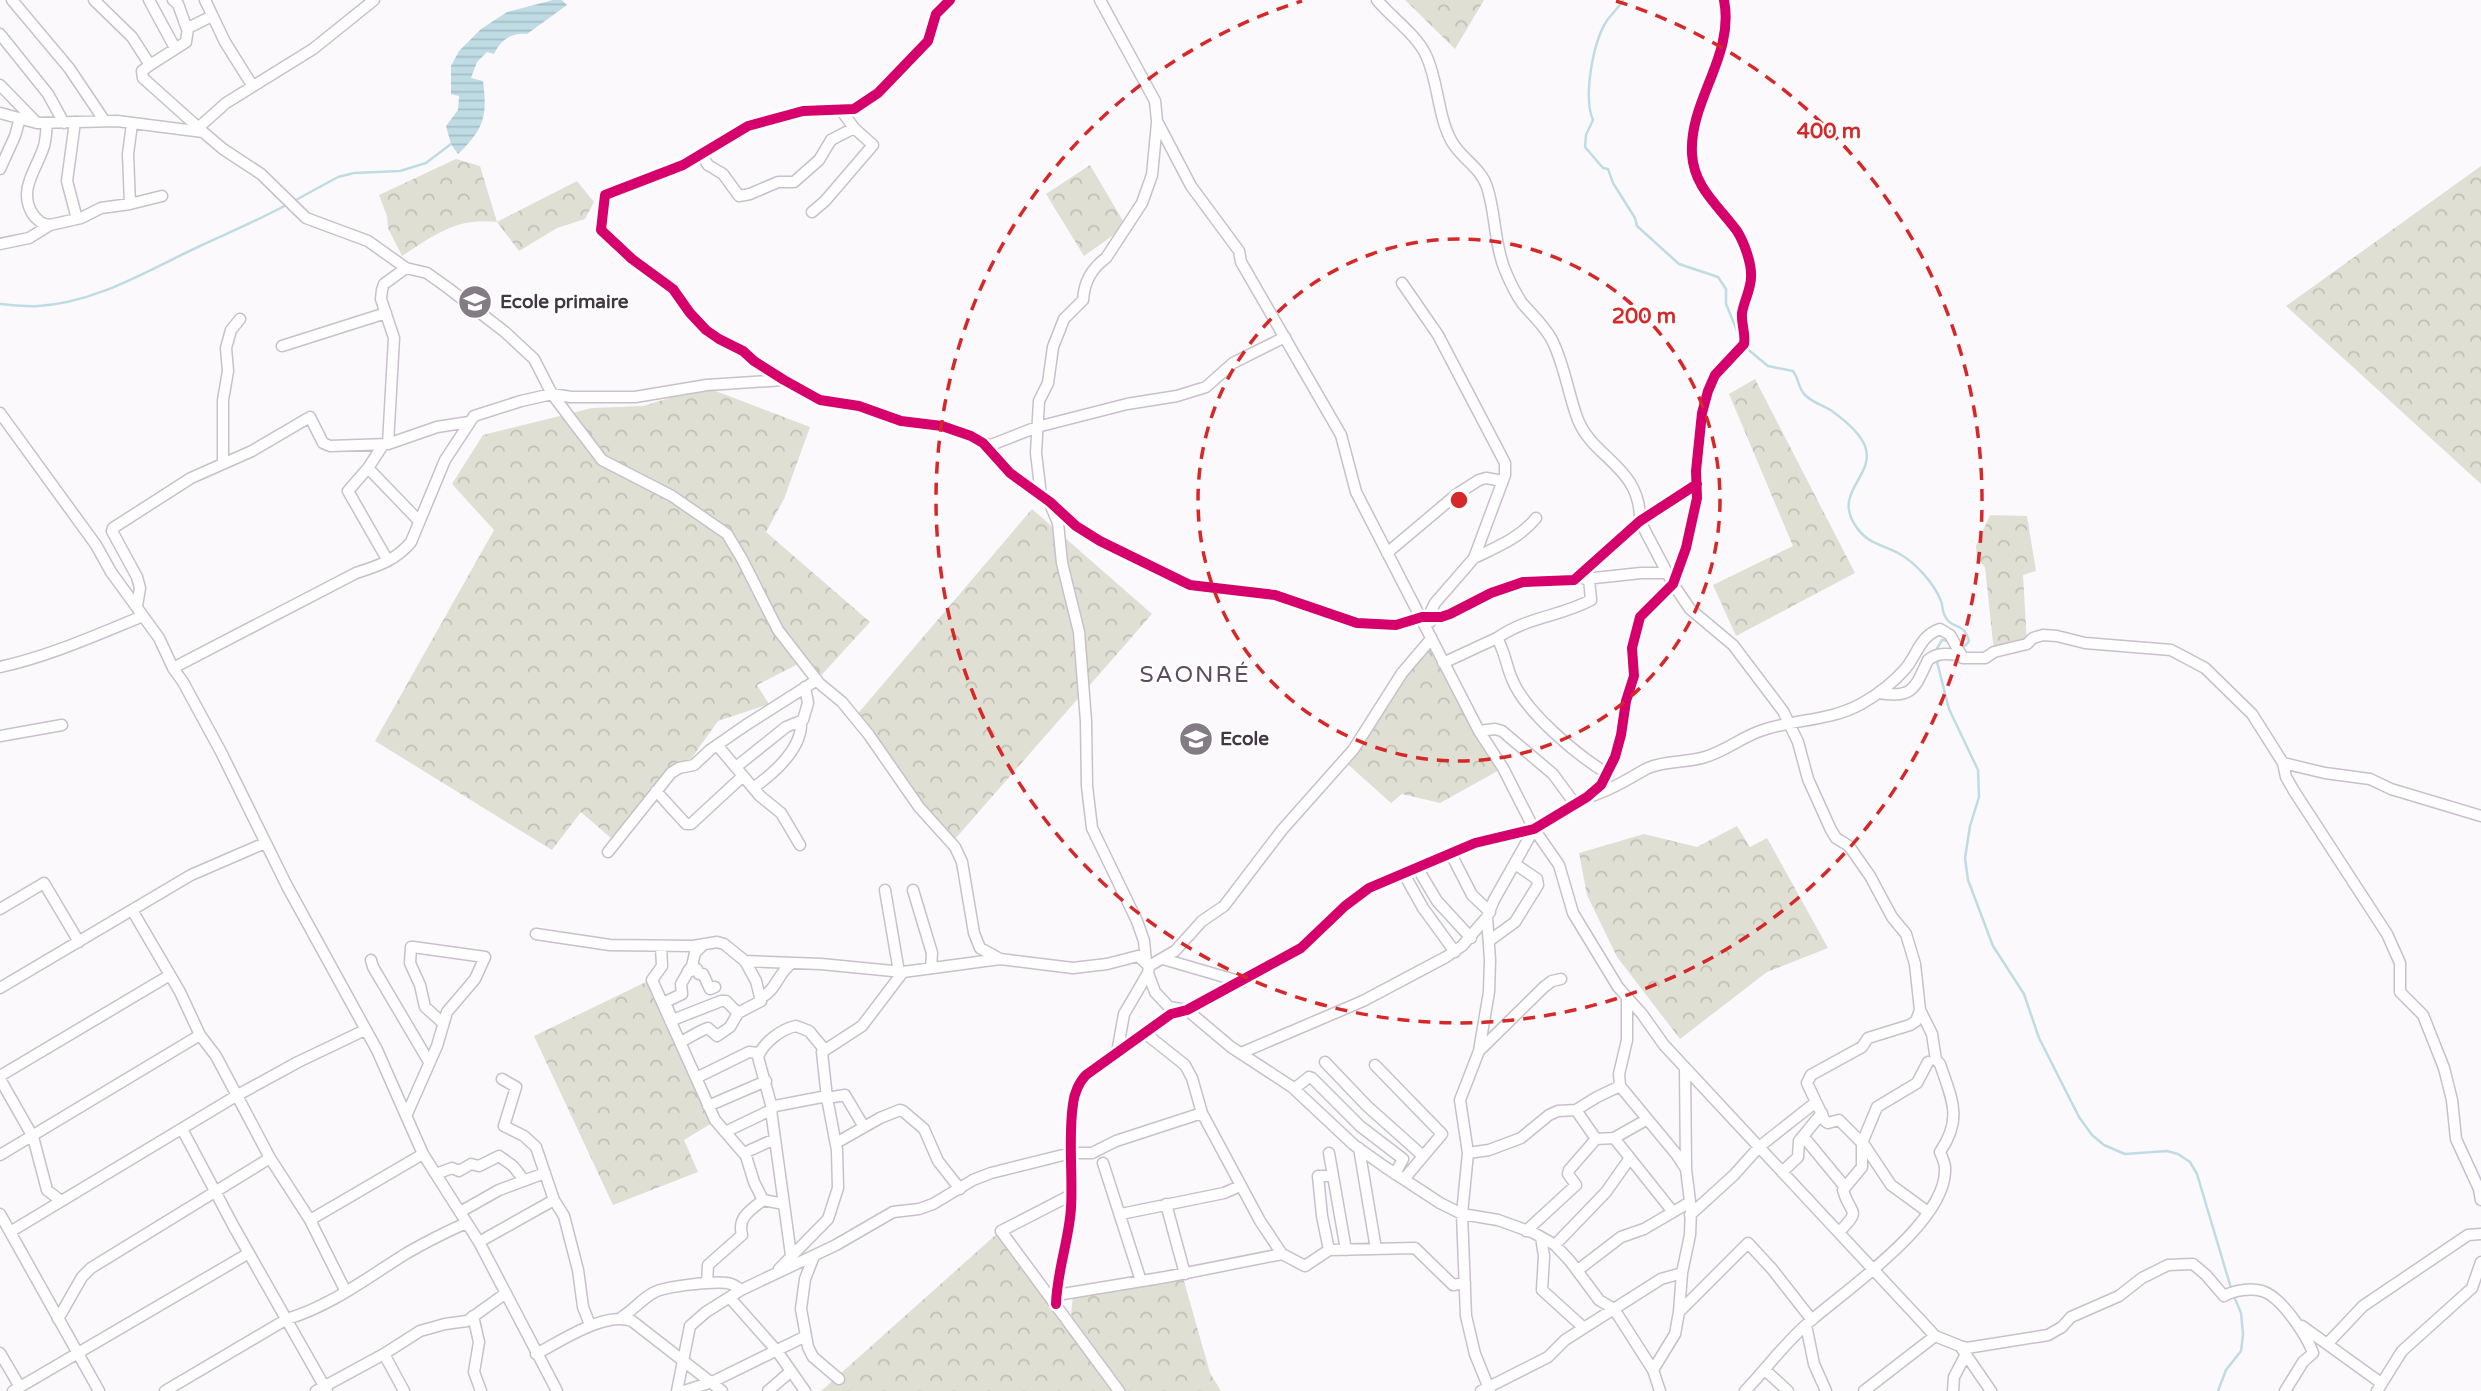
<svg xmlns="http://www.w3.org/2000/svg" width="2481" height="1391" font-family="'Varela Round',sans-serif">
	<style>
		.forest { fill: url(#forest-crowns) }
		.water { fill: url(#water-rules) }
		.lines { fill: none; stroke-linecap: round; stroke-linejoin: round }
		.stream { stroke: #bfdce4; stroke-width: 2.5 }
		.minor-casing { stroke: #c7c1c9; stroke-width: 13 }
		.minor { stroke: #fffeff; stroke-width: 10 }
		.cycleway-casing { stroke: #fff; stroke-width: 15 }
		.cycleway { stroke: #d6006c; stroke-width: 10 }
		.ring { fill: none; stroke: #d62828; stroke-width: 3.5; stroke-dasharray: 12 9 }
		.labels { text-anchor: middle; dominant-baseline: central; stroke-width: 5; stroke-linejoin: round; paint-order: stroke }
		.poi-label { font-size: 19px; font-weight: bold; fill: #423844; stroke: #fff; text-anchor: start }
		.quarter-label { font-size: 23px; letter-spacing: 2px; fill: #5f4a64; stroke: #fff }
		.centre { fill: #d62828; stroke: #fff; stroke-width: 3.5 }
		.ring-label { font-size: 21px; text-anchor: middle; font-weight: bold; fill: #d62828; stroke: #fff; stroke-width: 5; stroke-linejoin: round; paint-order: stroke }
	</style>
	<defs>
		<pattern id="forest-crowns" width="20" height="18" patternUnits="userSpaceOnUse" patternTransform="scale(1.75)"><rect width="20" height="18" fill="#dfdfd4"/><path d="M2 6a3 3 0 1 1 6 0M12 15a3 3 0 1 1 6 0" fill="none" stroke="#c1c0b7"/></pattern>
		<pattern id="water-rules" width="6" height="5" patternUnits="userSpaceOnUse" patternTransform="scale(1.75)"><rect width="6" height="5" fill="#bfdce4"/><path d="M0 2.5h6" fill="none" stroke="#a5bec5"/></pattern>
	</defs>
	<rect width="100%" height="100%" fill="#fcf9fd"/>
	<!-- forest -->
	<path class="forest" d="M1405,0H1484L1455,49Z
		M456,159L480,166L497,222L577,181L594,202L585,219L557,228L519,251L497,222C457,217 434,235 402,256L388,228L387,216L379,195Z
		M1090,165L1126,226L1084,256L1046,194Z
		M2481,166V484L2286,306Z
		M1755,379L1855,573L1736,636L1713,585L1793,546L1729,394Z
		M705,387L810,427L784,499L766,532L870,622L817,680L802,662L757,685L769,704L718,721L688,763L671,775L618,840L612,839L581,812L552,850L375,741L494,530L452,484L483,435L592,408L643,406Z
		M1032,509L1152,614L955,839L931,820L907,781L855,717Z
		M1990,515L2027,516L2036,571L2023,575L2027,644L1994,652L1985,567L1977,559L1976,546Z
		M1431,639L1503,768L1440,803L1402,794L1391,803L1343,760Z
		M1737,826L1750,847L1767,838L1828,948L1767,972L1680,1039L1617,957L1587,895L1579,853L1644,834L1697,847Z
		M650,980L712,1123L684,1140L698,1172L613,1205L534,1036Z
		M1000,1231L1111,1391H821Z
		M1182,1274L1210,1373L1221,1391H1122L1076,1327L1071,1314L1073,1295Z"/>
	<!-- water -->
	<path class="water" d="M553,0H562L567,5L527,34C511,32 500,41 494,54L487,52L477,62L471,78L483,81C488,117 483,130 458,154L451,144L446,126L458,110L459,96L451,94V66L459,51L481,29L507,12Z"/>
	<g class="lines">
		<!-- stream -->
		<path class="stream" d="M1623,0C1619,8 1611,14 1606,22C1593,43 1583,97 1593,120L1586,135L1585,147L1603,168L1608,169L1613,183L1635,218L1637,226L1679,264L1718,277L1726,289V304L1740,338
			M294,201L338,177L354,173L400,171L426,163L451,144
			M0,304C12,305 26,307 38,306C96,303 148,270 200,246C230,232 259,220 288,204
			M1745,347L1768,366L1793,371C1799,379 1798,388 1805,395C1813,403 1823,405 1832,411C1843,419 1860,433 1865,446C1876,476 1833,491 1855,525C1867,544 1881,544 1898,553C1915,562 1934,583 1941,601C1943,605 1942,612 1945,616C1951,630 1964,621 1969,641L1966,645L1961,647
			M1935,652L1942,640L1949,641
			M1936,658L1949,709L1978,770L1979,797L1970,826L1965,858L1968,880L1993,946L2024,994L2039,1038L2079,1117L2092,1135L2104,1145L2125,1154L2167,1151L2178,1154L2190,1162L2197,1174L2231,1288
			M2218,1391L2226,1370L2241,1351L2243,1334L2241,1313L2233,1294"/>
		<!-- minor casing -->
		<g class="minor-casing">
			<path id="minor" d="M12,0L69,68L104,120
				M94,0L132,37L150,65L142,71L143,78L200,129
				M149,0L175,48
				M173,0L178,4L187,29
				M205,0L225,42L252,85
				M950,0L936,14L928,41L878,93L854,109L803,111L748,126L683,165L605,195L601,230L632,259L673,289L690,313L706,330L719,339L743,351L754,361L784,380L820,400L859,406L901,421L942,426L971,436L983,443L1010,473L1050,502L1076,526L1100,541L1190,585L1275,595L1357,623L1396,625L1422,617H1441L1450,614L1491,593L1523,582L1574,580L1640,521L1697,484
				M1100,0L1155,101L1157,121L1191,186L1239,251L1241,262L1341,435L1356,492L1479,731L1503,768L1534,829L1559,865L1573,913L1618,987L1642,1014L1664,1045L1924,1324L1935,1336L1960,1346L1991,1391
				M1377,0C1392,18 1416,34 1426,55C1439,83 1437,115 1452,142C1462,159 1481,168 1487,187C1496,214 1494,244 1505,270C1509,280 1516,294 1522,303C1533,316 1544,325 1552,340C1565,366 1568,394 1578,420C1594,459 1641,467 1640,521L1673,584L1690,609L1733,645L1783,711L1798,742L1808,779L1831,830L1836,838L1849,846L1870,876L1892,917L1906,934L1915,964L1920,1010L1932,1034L1936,1060L1940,1064C1952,1100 1963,1118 1940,1152C1942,1157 1945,1163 1945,1168C1948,1222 1844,1291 1807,1324C1784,1344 1766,1369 1745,1391
				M0,34L48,94L64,123
				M150,65L186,42L188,28L212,16
				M0,85L36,122
				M0,113L37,123L117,121L203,132L223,149L261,174L306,218L368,241L406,268L427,273L448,288L505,332L534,359L552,394L602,460L672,496L727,534L742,559L778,630L819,683L842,702L869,735L919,807L955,847L962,862L974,933L980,948L1000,959L1073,968L1107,964L1138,956L1149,966
				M75,122L67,181L77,219
				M47,124C46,131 46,139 44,146C37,169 18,189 32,213C37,221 42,224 50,225
				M198,128L226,103L313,49L374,0
				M701,154L708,165L723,174L739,196L750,194L778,182H794L819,160L831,140L854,128
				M0,169L15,136L20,118
				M130,204L128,154L132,124
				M812,212L825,201L873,145L854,128L841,110
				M0,244L29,238L50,225L81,218L101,208L130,204L162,196
				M1402,283L1438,335L1505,463V475L1474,558L1435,603L1431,611L1430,622
				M282,346L386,313
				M0,413L96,545L111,572L159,638L173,668L183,682L221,752L287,886L377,1050L423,1154L479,1242L557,1391
				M983,443L991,445L1037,427L1127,404L1177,396L1206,387L1233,363L1285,337
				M388,444L394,338L381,299L382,290L384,284L406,268
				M383,445L368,468L419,521
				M223,464V400L228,371L226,348L231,330L240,319
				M368,468L348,491L388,561
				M1041,495L1036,453L1039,401L1048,383L1053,347L1064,319L1083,300C1084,283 1092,268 1106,258L1142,203L1152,175L1157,123
				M1051,506L1058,523L1062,563L1079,632L1086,721L1087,786L1092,828L1137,921L1144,941L1146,961
				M1387,553L1457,494L1479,480L1486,478L1503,481
				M1474,558C1497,547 1520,538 1536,518
				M1585,579L1641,573H1667
				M1589,579L1591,600C1559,617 1529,616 1497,638C1505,652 1506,665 1512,679C1525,712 1578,756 1608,774
				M137,606L140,588L137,577L112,531L113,528L191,478L252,451L310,417L323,443L330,446L388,444L437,427L469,422
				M1443,663L1497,638
				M0,667C50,656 96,635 143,616
				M173,668L356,573C378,566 396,560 411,542L445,460L474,416L521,401L552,394L571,397H635L707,385L784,380
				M1878,693C1913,698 1914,690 1928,660C1938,652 1948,654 1960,655
				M1479,731L1495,729L1502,731L1553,774L1575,804
				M0,736L62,725
				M717,745L760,796L781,813L800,845
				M2283,763L2325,773L2370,779L2391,789L2481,816
				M736,767L786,727L803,720L808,703L805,687
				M753,788C773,774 802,749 801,723
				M656,791L686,824H691L743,776
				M1591,796C1612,790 1629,778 1648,768C1666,760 1687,763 1705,757C1726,751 1743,736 1763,730C1796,719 1830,721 1861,704C1877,695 1894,682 1906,668C1918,653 1920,636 1940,629L1950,635L1963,658H1985L1994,652L2027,644L2033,638L2043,635L2057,636L2085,643L2171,650L2205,668L2252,714L2283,763L2286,777L2294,791L2387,934L2400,963V992L2423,1015L2444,1068L2452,1100L2456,1139L2479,1189L2481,1200
				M608,852L671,773L679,768L694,765L710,750L746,725L817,680
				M1451,854L1472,895L1490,912
				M1418,869L1437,901L1471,938
				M1404,874L1423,908L1455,952
				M885,890L899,972
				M913,890L932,953L931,968
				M0,909L44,883L79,942
				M132,910L180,992L200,1035L216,1056L270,1158L310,1220L346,1292
				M536,934L610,945L693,946L717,942L724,944L745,961L821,964L903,972L1000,959
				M1489,941L1515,922L1538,885L1537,879L1515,864
				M661,946L662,966L652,980L715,1120L746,1156L754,1182L763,1200L784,1204
				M1163,959L1242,982
				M371,960L373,967L429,1062
				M688,971L692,966L695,953L704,944
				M1148,973L1155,992L1169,1007L1187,1010L1231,1047L1292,1087L1354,1145L1385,1167L1440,1203L1462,1214L1498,1220L1534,1233L1555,1245L1570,1261L1599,1300L1614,1309L1653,1370
				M715,987L710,989L703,974H699L697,969L688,972L681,984L682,994L665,1002L671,1017L670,1021L721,1001H726L738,1013
				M0,988L191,875L265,843
				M761,998C777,989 778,973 792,963
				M1627,999V1040L1619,1074L1620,1086L1677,1155L1686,1169L1691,1209L1690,1235L1682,1273L1679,1312L1675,1334L1653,1370L1660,1391
				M1146,1034L1185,1065L1192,1078L1202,1113L1260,1221L1282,1254L1305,1266L1329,1250L1415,1248L1453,1285L1465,1283
				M680,1042C690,1038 698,1031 708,1028L717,1036L730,1027L738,1013L761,1001L756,981L745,961
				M1480,1050L1544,987L1552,981L1561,979
				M1117,1053L1124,1014L1148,973L1149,966L1175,951L1202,921L1224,906L1282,830L1353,750L1402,673L1431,639V637
				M1241,1053L1363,1001L1446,957L1462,946L1487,917
				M1325,1062L1367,1106L1423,1156
				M1375,1065L1442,1134L1404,1179
				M1685,1068L1686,1168
				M0,1076L170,975
				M696,1078L749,1052L759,1053
				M0,1079L33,1137L47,1190L61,1201
				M502,1079L516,1087L504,1126L524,1136L536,1147L554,1200L564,1216L578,1270L583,1307L590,1325
				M1294,1089L1309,1077L1312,1078L1360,1126L1403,1159L1395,1174
				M827,1098L845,1095L864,1127
				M1816,1102L1807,1083L1811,1075L1862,1047L1868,1038L1910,1025L1916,1021L1920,1010
				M708,1106L766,1081
				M772,1108L758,1057C763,1043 781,1029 796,1026L809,1031L824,1049
				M1576,1110L1596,1139
				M407,1114L437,1046L447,1012L475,979L485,957L413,947H411L410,963L420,985L425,1007L443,1023
				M182,1129L234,1227L327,1391
				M725,1132L771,1110
				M1803,1136L1845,1187
				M1614,1138L1673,1212L1690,1202
				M836,1143L880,1118L900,1110L903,1111L924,1129L938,1161L960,1189
				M1863,1143L1891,1185L1928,1212
				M1359,1148L1376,1249
				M744,1153L775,1139
				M1329,1153L1346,1250
				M1468,1153L1489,1150L1521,1138L1549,1115L1558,1111L1576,1110L1597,1097L1620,1086
				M0,1155L200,1035
				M1103,1163L1141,1281
				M1782,1172L1798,1157L1799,1141L1822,1113
				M436,1174L452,1168L459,1171L471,1164L479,1166L499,1156L513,1166L524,1180
				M1071,1195L1001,1231L1119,1391
				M1166,1204L1185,1274
				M460,1212L499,1190L545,1173
				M0,1214L99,1391
				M1121,1214L1224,1193L1240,1186
				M1690,1215L1734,1175L1759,1147L1816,1102L1825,1121L1828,1123L1839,1120L1862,1143L1877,1107L1917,1083L1928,1062
				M310,1220L423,1154
				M1526,1231L1576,1185L1568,1174L1569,1170L1596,1139L1614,1138L1646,1120
				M10,1232L236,1096L298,1062L365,1030
				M1839,1232C1863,1208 1850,1216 1843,1190L1862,1167V1143
				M1541,1237L1544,1256L1542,1290L1584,1328
				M479,1242L554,1200
				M1555,1245L1606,1192L1630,1158
				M1329,1250L1322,1216L1318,1176H1333
				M791,1255L771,1110L775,1106L827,1096
				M814,1256L805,1279L801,1309L808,1347L813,1357L839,1379
				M779,1269L828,1219L838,1188L837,1150L827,1098L822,1052L862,1026L903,972
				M1578,1270L1621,1237L1644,1229L1673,1212
				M707,1283L708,1265L742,1235C737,1217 751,1210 763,1200
				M1057,1295L1166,1277L1282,1254
				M730,1298L777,1351L805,1391
				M1056,1304C1057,1271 1069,1240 1071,1208C1073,1173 1068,1138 1073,1104C1074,1094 1079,1082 1086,1075L1171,1014L1187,1010L1301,948L1345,906L1369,888L1475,843L1534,829L1587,797L1601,785L1615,757L1621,735L1626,701L1634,676L1632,648L1640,617L1673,584L1686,548L1697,498L1696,471L1702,413L1708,391L1715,375L1744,344C1746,334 1741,324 1742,313C1744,301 1751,289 1751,277C1752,264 1744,242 1737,231C1719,206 1694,188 1692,154C1689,100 1735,56 1724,0
				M1679,1312L1748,1243L1772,1269L1812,1320
				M473,1316L479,1342L474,1372L481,1391
				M622,1317C633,1310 642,1299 653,1293C664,1286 720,1280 731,1284C735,1285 738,1288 741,1290
				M58,1319L82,1277L91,1268L270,1158
				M1806,1325L1814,1364L1826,1391
				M2302,1326L2381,1383
				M2328,1343L2363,1306L2468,1235L2481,1234
				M1960,1346L1967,1348L2048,1335L2062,1327L2071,1317L2119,1296L2142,1278L2168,1265L2193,1264L2206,1275L2224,1296C2234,1290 2251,1288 2262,1291C2281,1296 2307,1336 2313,1353L2303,1362L2285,1391
				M0,1353L20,1387
				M384,1354L404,1391
				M536,1354C561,1341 605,1311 632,1321L722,1391
				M1765,1370L1788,1391
				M13,1391L249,1253
				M165,1391L287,1319C331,1306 368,1277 407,1253C426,1242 446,1232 466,1223
				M316,1391L384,1354L420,1331L445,1324L467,1321L506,1293
				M677,1391L690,1326L706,1312L741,1290L836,1245L893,1212L919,1209L933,1204L973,1180L991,1173L1071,1153H1092L1116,1141L1202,1113
				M684,1391L712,1382L806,1336
				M768,1391L790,1372
				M1481,1391L1548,1357L1565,1340L1661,1279L1682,1273
				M1490,1391L1475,1354L1466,1316L1462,1214L1468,1153L1460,1100L1479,1051L1489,992L1490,960L1487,917L1494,900L1534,829
				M1864,1391L1935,1336
				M1953,1391L1954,1377L1965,1356
				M2377,1391L2402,1351L2472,1288L2481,1262"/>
		</g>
		<!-- minor -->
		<use href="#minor" class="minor"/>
		<!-- cycleway casing -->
		<g class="cycleway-casing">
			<path id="cycleway" d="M950,0L936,14L928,41L878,93L854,109L803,111L748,126L683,165L605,195L601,230L632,259L673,289L690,313L706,330L719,339L743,351L754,361L784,380L820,400L859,406L901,421L942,426L971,436L983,443L1010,473L1050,502L1076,526L1100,541L1190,585L1275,595L1357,623L1396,625L1422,617H1441L1450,614L1491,593L1523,582L1574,580L1640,521L1697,484
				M1056,1304C1057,1271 1069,1240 1071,1208C1073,1173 1068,1138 1073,1104C1074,1094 1079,1082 1086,1075L1171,1014L1187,1010L1301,948L1345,906L1369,888L1475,843L1534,829L1587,797L1601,785L1615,757L1621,735L1626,701L1634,676L1632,648L1640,617L1673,584L1686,548L1697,498L1696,471L1702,413L1708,391L1715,375L1744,344C1746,334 1741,324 1742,313C1744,301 1751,289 1751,277C1752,264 1744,242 1737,231C1719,206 1694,188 1692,154C1689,100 1735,56 1724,0"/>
		</g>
		<!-- cycleway -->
		<use href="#cycleway" class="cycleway"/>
	</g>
	<!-- distance rings -->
	<g class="ring">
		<circle cx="1459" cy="500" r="261"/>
		<path d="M1616 1A523 523 0 1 1 1302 1"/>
	</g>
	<!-- icons -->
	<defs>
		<g id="school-disc" transform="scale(1.75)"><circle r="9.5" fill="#837c85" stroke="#fff"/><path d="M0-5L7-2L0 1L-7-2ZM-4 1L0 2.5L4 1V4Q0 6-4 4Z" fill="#fff"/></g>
	</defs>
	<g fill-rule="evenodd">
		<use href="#school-disc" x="475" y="302"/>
		<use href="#school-disc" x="1196" y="739"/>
	</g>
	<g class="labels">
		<!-- poi labels -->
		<g class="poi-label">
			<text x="500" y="302">Ecole primaire</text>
			<text x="1220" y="739">Ecole</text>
		</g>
		<!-- quarter labels -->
		<g class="quarter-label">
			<text x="1195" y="675">SAONRÉ</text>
		</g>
	</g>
	<circle cx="1459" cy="500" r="10" class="centre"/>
	<g class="ring-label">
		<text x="1829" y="138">400 m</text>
		<text x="1644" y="323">200 m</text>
	</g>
</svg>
